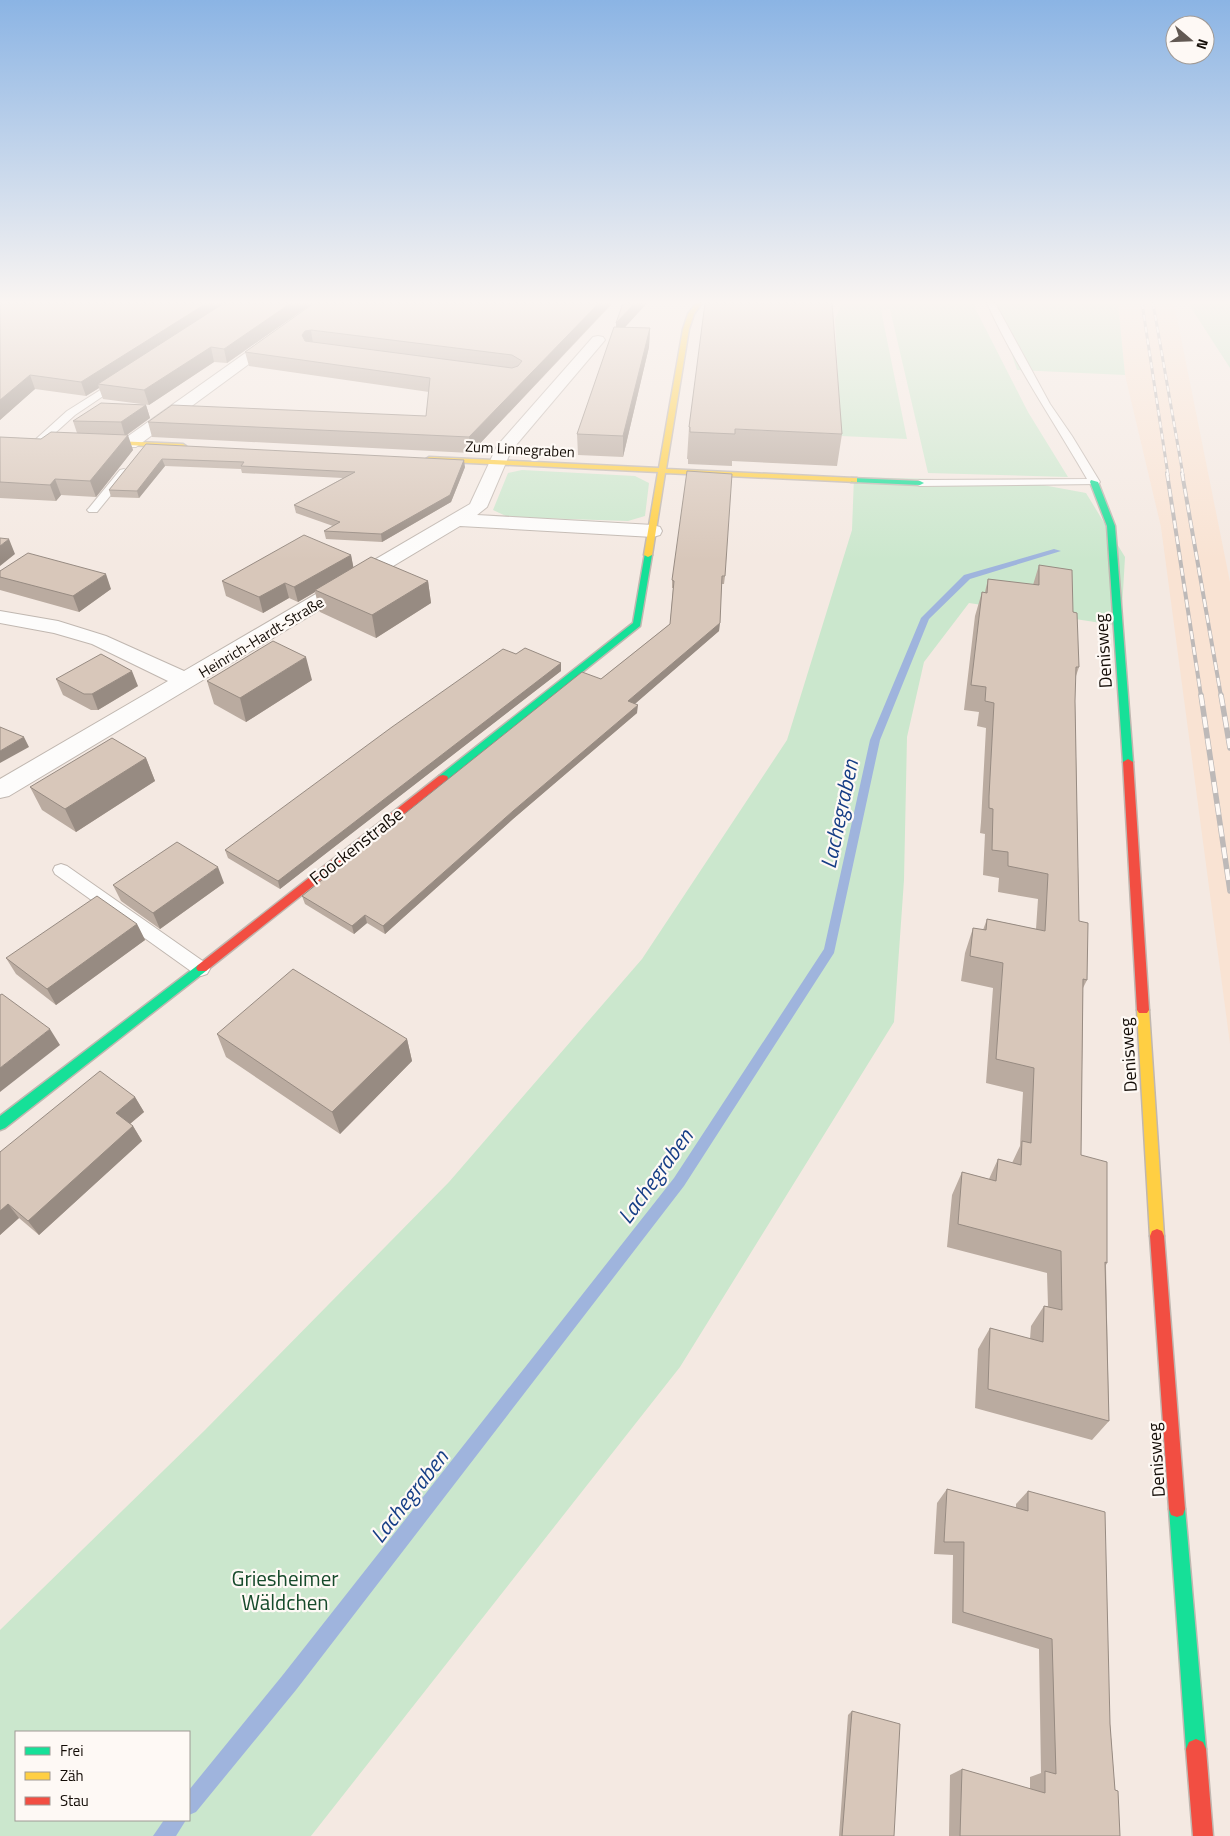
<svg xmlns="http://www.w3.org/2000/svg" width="1230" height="1836" font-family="'Titillium Web',sans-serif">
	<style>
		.built { fill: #f9e3d3 }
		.green { fill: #cbe7cd; fill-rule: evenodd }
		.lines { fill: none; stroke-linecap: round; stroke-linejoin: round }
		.stream { fill: #9fb4dd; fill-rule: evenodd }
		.lane-casing { stroke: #c0b7b0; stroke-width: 2 }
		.street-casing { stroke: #c0b7b0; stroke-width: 2 }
		.fast-casing { stroke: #c0b7b0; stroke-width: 3 }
		.slow-casing { stroke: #c0b7b0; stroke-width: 3 }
		.jam-casing { stroke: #c0b7b0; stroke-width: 3 }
		.lane { fill: #fdfcfb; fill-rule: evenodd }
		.street { fill: #fdfcfb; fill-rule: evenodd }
		.fast { fill: #16e098; fill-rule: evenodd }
		.slow { fill: #ffcf43; fill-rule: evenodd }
		.jam { fill: #f24e42; fill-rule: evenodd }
		.rail-far2-casing { stroke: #bdb9b8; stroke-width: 3 }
		.rail-far1-casing { stroke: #bdb9b8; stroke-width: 4 }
		.rail-casing { stroke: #bdb9b8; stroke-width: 5.5 }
		.rail-far2 { stroke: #fef9f5; stroke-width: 2; stroke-dasharray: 6; stroke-linecap: butt }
		.rail-far1 { stroke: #fef9f5; stroke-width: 2.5; stroke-dasharray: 8; stroke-linecap: butt }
		.rail { stroke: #fef9f5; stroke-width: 4; stroke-dasharray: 11; stroke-linecap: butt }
		.wall { fill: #baaba0 }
		.shaded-wall { fill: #978b82 }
		.building { fill: #d8c7ba; stroke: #978b82; fill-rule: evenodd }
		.labels { text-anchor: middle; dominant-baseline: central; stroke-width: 4.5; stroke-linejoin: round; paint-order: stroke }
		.far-street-label { font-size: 15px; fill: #130c06; stroke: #fef9f5 }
		.street-label { font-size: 18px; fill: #130c06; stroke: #fef9f5 }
		.near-park-label { font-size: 21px; fill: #164a2b; stroke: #fef9f5 }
		.near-water-label { font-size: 22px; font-style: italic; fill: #163e86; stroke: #fef9f5 }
	</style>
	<rect width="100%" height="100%" fill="#f4e9e2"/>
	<!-- built -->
	<path class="built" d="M1118,303H1174L1230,582V1044L1161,527L1125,375Z"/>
	<!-- green -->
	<path class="green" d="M842,303H974L976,310L1028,412L1068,477L928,473L890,309L881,310L907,439L841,436L835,319Z
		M995,303H1118L1125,375L1017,370Z
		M1188,303H1230V368Z
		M522,470L635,476L649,483L645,516L628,521L508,517L493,510L508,473Z
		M854,477L1021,481L1086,493L1125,557L1121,626L969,603L924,662L907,737L904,880L894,1022L680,1367L311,1836H0V1630L205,1430L449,1182L642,959L787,740L852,530ZM16,1732H189V1820H16Z"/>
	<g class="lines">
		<!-- stream -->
		<path class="stream" d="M1054,549L1061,551L970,579L929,619L880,740L834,953L684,1186L296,1690L196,1812L189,1815V1790L282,1676L674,1178L824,949L870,740L921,618L964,575Z
			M164,1820H186L176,1836H153Z"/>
		<!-- lane casing -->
		<g class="lane-casing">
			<path id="lane" d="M987,303H995L1050,404L1072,436L1100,482L1098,484L920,486L914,483L920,480L1087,479C1053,420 1015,365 987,303Z
				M121,377L124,378V382L75,415L44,443H36L35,441L36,439L67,411Z
				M124,469L129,472L128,474L97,512H89L87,510L89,508L120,470Z
				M61,864L67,866L207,964L210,969L207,974L201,976L195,974L55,874L53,870L55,866Z"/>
		</g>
		<!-- street casing -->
		<g class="street-casing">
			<path id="street" d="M316,303H332L136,447H124L122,443L124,439Z
				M598,336L603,337L605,340L511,451L487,507L477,515L653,525L660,527L662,531L660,535L653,537L460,526L9,796L0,798V779L168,681L92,644L54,633L0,623V611L58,621L106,636L184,671L470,504L497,446L593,337Z"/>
		</g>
		<!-- fast casing -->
		<g class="fast-casing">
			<path id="fast" d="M851,478L920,481L924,483L920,485L854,482H851Z
				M1091,480L1098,482L1115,526L1133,762L1128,765L1123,762L1107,526L1090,482Z
				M645,553L652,555L640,626L447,780H439L438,778L439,776L633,623Z
				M202,964L206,965L208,968L206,971L5,1128L0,1130V1116L198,965Z
				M1177,1501L1183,1503L1185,1509L1206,1749L1203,1756L1196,1759L1189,1756L1186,1749L1169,1509L1171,1503Z"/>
		</g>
		<!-- slow casing -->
		<g class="slow-casing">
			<path id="slow" d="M696,303H702L694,314L689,329L666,469L854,478H857V482L665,473L652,555L648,557L644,555L658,472L429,461L426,459L429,457L659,468L683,329L688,314Z
				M94,440L183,444L186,446L183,448L92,443V441Z
				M1143,1005L1147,1007L1149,1010L1164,1236L1162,1241L1157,1243L1152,1241L1150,1236L1137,1010L1139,1007Z"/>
		</g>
		<!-- jam casing -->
		<g class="jam-casing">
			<path id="jam" d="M1128,759L1133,762L1149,1010L1147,1013H1139L1137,1010L1123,762Z
				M443,775L447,776L448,778L447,780L206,971H198L196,968L198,965L439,776Z
				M1157,1229L1162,1231L1164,1236L1185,1509L1183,1515L1177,1517L1171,1515L1169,1509L1150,1236L1152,1231Z
				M1196,1739L1203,1742L1206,1749L1213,1836H1193L1186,1749L1189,1742Z"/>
		</g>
		<!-- lane -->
		<use href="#lane" class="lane"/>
		<!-- street -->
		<use href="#street" class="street"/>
		<!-- fast -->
		<use href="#fast" class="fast"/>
		<!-- slow -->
		<use href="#slow" class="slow"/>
		<!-- jam -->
		<use href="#jam" class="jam"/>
		<!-- rail-far2 casing -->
		<g class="rail-far2-casing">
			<path id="rail-far2" d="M1142,303L1168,475
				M1153,303L1183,475"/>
		</g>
		<!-- rail-far1 casing -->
		<g class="rail-far1-casing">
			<path id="rail-far1" d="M1167,473L1201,696
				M1182,473L1221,696"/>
		</g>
		<!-- rail casing -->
		<g class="rail-casing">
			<path id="rail" d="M1201,695L1230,891
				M1221,695L1230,748"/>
		</g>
		<!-- rail-far2 -->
		<use href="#rail-far2" class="rail-far2"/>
		<!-- rail-far1 -->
		<use href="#rail-far1" class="rail-far1"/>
		<!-- rail -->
		<use href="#rail" class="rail"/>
	</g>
	<!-- wall -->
	<path class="wall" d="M0,303H313L227,363L214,362L149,405L103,399L99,388L86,396L35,389L0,420Z
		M314,303H613L471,453L152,437L148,422L426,416L429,392L249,366L245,352Z
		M623,303H647L625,327L650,328L649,347L623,457L578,455L577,434L616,327Z
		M146,405L150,418L127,435L133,450L96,497L61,495L56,501L0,498V437L41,439L77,433L73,421Z
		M689,427L842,434L837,466L732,461V466L688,464V459H687Z
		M146,444L465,467L451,502L382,542L326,539L324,531L333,526L296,513L294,505L343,478L242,473L241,469L165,466L139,498L111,497L109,490Z
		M351,555L353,567L428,581L431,603L376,638L320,612L315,592L298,602L289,598L263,613L226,596L222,581Z
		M1039,565L1073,612L1079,667L1075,679V701L1079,921L1087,980L1083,988L1081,1155L1107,1263L1106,1265L1109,1421L1092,1440L975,1408L978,1349L990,1328L1030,1339L1031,1326L1044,1306H1048L1047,1273L947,1247L952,1195L962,1172L989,1179L998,1159L1012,1163L1020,1146L1023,1092L986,1083L993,988L961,981L965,953L973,928L983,930L987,919L1036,929L1038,899L998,892L999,878L983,875L985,834L980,833L981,822L986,728L977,726L979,712L964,710L975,616L982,592H985L988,579L1033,585Z
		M0,571L111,589L79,612L0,590Z
		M725,576L724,584H721L719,631L634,704L637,713L513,819L385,934L367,923L354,934L305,904L302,896L601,679L670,624L673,588H672V580Z
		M516,654L561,663V671L280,889L228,858L225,850Z
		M56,679L138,686L98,710H91L63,695Z
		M312,680L246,722L214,704L207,681Z
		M146,758L155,781L76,832L42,810L30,787Z
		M224,883L160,929L121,901L113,885Z
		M137,924L145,940L56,1005L16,974L6,958Z
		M217,1034L407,1039L412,1061L340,1134L226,1057Z
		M135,1097L144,1112L130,1124L133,1126L142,1141L39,1235L19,1218L0,1235V1152Z
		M947,1489L1016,1508V1504L1028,1491L1110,1724L1115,1790L1120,1836H949L950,1775L962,1769L1030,1789V1777L1041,1773L1039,1649L952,1623L953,1555L934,1554L937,1503Z
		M852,1711L894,1836H839L848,1715Z"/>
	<!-- shaded-wall -->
	<path class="shaded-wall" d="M207,303H231L98,384L99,388L86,396L81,382Z
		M291,303H313L227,363L224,349Z
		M599,303H612L471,453L469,437Z
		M635,303H647L616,337V323Z
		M650,328L649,347L623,457V436Z
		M311,330L313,344L308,345L302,335L305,331Z
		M211,347L214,362L149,405L144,390Z
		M30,375L35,389L0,420V400Z
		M146,405L150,418L125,436L121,422Z
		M128,435L133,450L96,497L90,481Z
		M162,459L165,466L139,498L137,491Z
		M464,460L465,467L451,502L382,542L381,534Z
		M55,479L61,495L56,501L50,485Z
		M9,539L15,554L0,566V546Z
		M351,555L354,570L315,590V592L298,602L294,587Z
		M106,574L111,589L79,612L73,596Z
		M428,581L431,603L376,638L372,615Z
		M285,583L289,598L263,613L259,597Z
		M720,623L719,631L628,710V701Z
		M306,657L312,680L246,722L240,698Z
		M561,663V671L280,889L278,881Z
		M132,671L138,686L98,710L92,694Z
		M638,705L637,713L513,819L385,934L383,926L513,811Z
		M24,737L29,747L0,763V751Z
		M146,758L155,781L76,832L65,809Z
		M218,867L224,883L160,929L153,913Z
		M365,915L367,923L354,934L352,926Z
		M137,924L145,940L56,1005L47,989Z
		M50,1029L60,1045L0,1092V1068Z
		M407,1039L412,1061L340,1134L332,1112Z
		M135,1097L144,1112L125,1128L116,1113Z
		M133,1126L142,1141L39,1235L28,1221Z
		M8,1204L19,1218L0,1235V1211Z"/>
	<!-- building -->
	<path class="building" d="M0,303H207L81,382L30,375L0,400Z
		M224,303H291L224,349L211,347L144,390L98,384Z
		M314,303H599L469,437L148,422L172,405L426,416L430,378L245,352ZM311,330L512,355L522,361L518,366L512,368L305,341L302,335L305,331Z
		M623,303H635L616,323Z
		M705,303H832L842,434L735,429V434L690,432V427H689Z
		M614,327L650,328L623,436L577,434Z
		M101,403L146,405L121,422L73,421Z
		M51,432L128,435L90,481L55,479L50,485L0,482V437L41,439Z
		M146,444L464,460L450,495L381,534L324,531L340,522L294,505L355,472L241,466L244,462L162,459L137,491L109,490Z
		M687,471L732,474L725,576H722L720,623L628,701L638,705L513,811L383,926L365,915L352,926L302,896L582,672L601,679L670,624L674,581L672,580Z
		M304,535L351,555L294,587L285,583L259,597L222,581Z
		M0,538L9,539L0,546Z
		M28,553L106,574L73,596L0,577V571Z
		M371,557L428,581L372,615L315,590Z
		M1039,565L1072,570L1073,612L1077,613L1079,667H1076L1075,701L1079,921L1088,923L1087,980L1083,979L1081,1155L1107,1162V1263L1105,1262L1109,1421L988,1389L990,1328L1043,1342L1044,1306L1062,1310L1061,1251L958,1224L962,1172L996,1181L998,1159L1021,1165L1022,1141L1031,1143L1034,1068L996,1059L1003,963L970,956L973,928L986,930L987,919L1045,931L1048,874L1008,866V852L992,850L993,809L989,808V796L994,703L985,701L986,687L971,685L982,592L987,593L988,579L1039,585Z
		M273,641L306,657L240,698L207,681Z
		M525,648L561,663L278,881L225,850L392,727L503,649L516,654Z
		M101,654L132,671L92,694H84L56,679Z
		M0,727L24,737L0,751Z
		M112,738L146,758L65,809L30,787Z
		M177,842L218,867L153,913L113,885Z
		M97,896L137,924L47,989L6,958Z
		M293,969L407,1039L332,1112L217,1034Z
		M2,994L50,1029L0,1068V995Z
		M100,1071L135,1097L116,1113L133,1126L28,1221L8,1204L0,1211V1152Z
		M947,1489L1028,1511V1491L1105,1512L1110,1724L1115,1790L1118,1791L1120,1836H960L962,1769L1045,1793V1771L1056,1774L1052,1639L963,1612L964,1542H944Z
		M852,1711L900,1724L894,1836H842Z"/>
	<!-- sky -->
	<linearGradient id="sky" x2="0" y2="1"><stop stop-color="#8bb4e4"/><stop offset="0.54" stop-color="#faf5f2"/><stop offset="1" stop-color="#faf5f2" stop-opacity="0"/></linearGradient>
	<rect width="1230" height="560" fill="url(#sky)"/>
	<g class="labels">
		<!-- far-street labels -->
		<g class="far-street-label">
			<text transform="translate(520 449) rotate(3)">Zum Linnegraben</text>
			<text transform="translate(261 637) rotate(-31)">Heinrich-Hardt-Straße</text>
		</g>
		<!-- street labels -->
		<g class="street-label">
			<text transform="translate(1103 651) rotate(-94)">Denisweg</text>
			<text transform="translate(356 846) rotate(-38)">Foockenstraße</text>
			<text transform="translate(1128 1055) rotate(-94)">Denisweg</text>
			<text transform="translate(1156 1460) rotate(-94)">Denisweg</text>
		</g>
		<!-- near-park labels -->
		<g class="near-park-label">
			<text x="285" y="1578">Griesheimer<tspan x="285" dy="24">Wäldchen</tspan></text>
		</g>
		<!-- near-water labels -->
		<g class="near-water-label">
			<text transform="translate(839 814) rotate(-78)">Lachegraben</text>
			<text transform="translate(655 1176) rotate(-54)">Lachegraben</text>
			<text transform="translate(409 1496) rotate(-52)">Lachegraben</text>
		</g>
	</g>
	<!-- legend -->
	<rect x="15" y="1731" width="175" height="90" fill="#fef9f5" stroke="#a09a95"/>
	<rect x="25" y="1747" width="25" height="8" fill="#16e098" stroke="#a09a95"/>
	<text x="60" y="1756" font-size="15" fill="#130c06">Frei</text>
	<rect x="25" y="1772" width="25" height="8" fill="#ffcf43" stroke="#a09a95"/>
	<text x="60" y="1781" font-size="15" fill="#130c06">Zäh</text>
	<rect x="25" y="1797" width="25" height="8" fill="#f24e42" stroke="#a09a95"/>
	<text x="60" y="1806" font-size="15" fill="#130c06">Stau</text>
	<!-- north arrow -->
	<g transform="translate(1190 40) rotate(109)"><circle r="24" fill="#fef9f5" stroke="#a09a95"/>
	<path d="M0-4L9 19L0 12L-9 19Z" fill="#625953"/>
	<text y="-8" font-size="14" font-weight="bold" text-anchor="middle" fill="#130c06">N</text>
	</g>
</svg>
